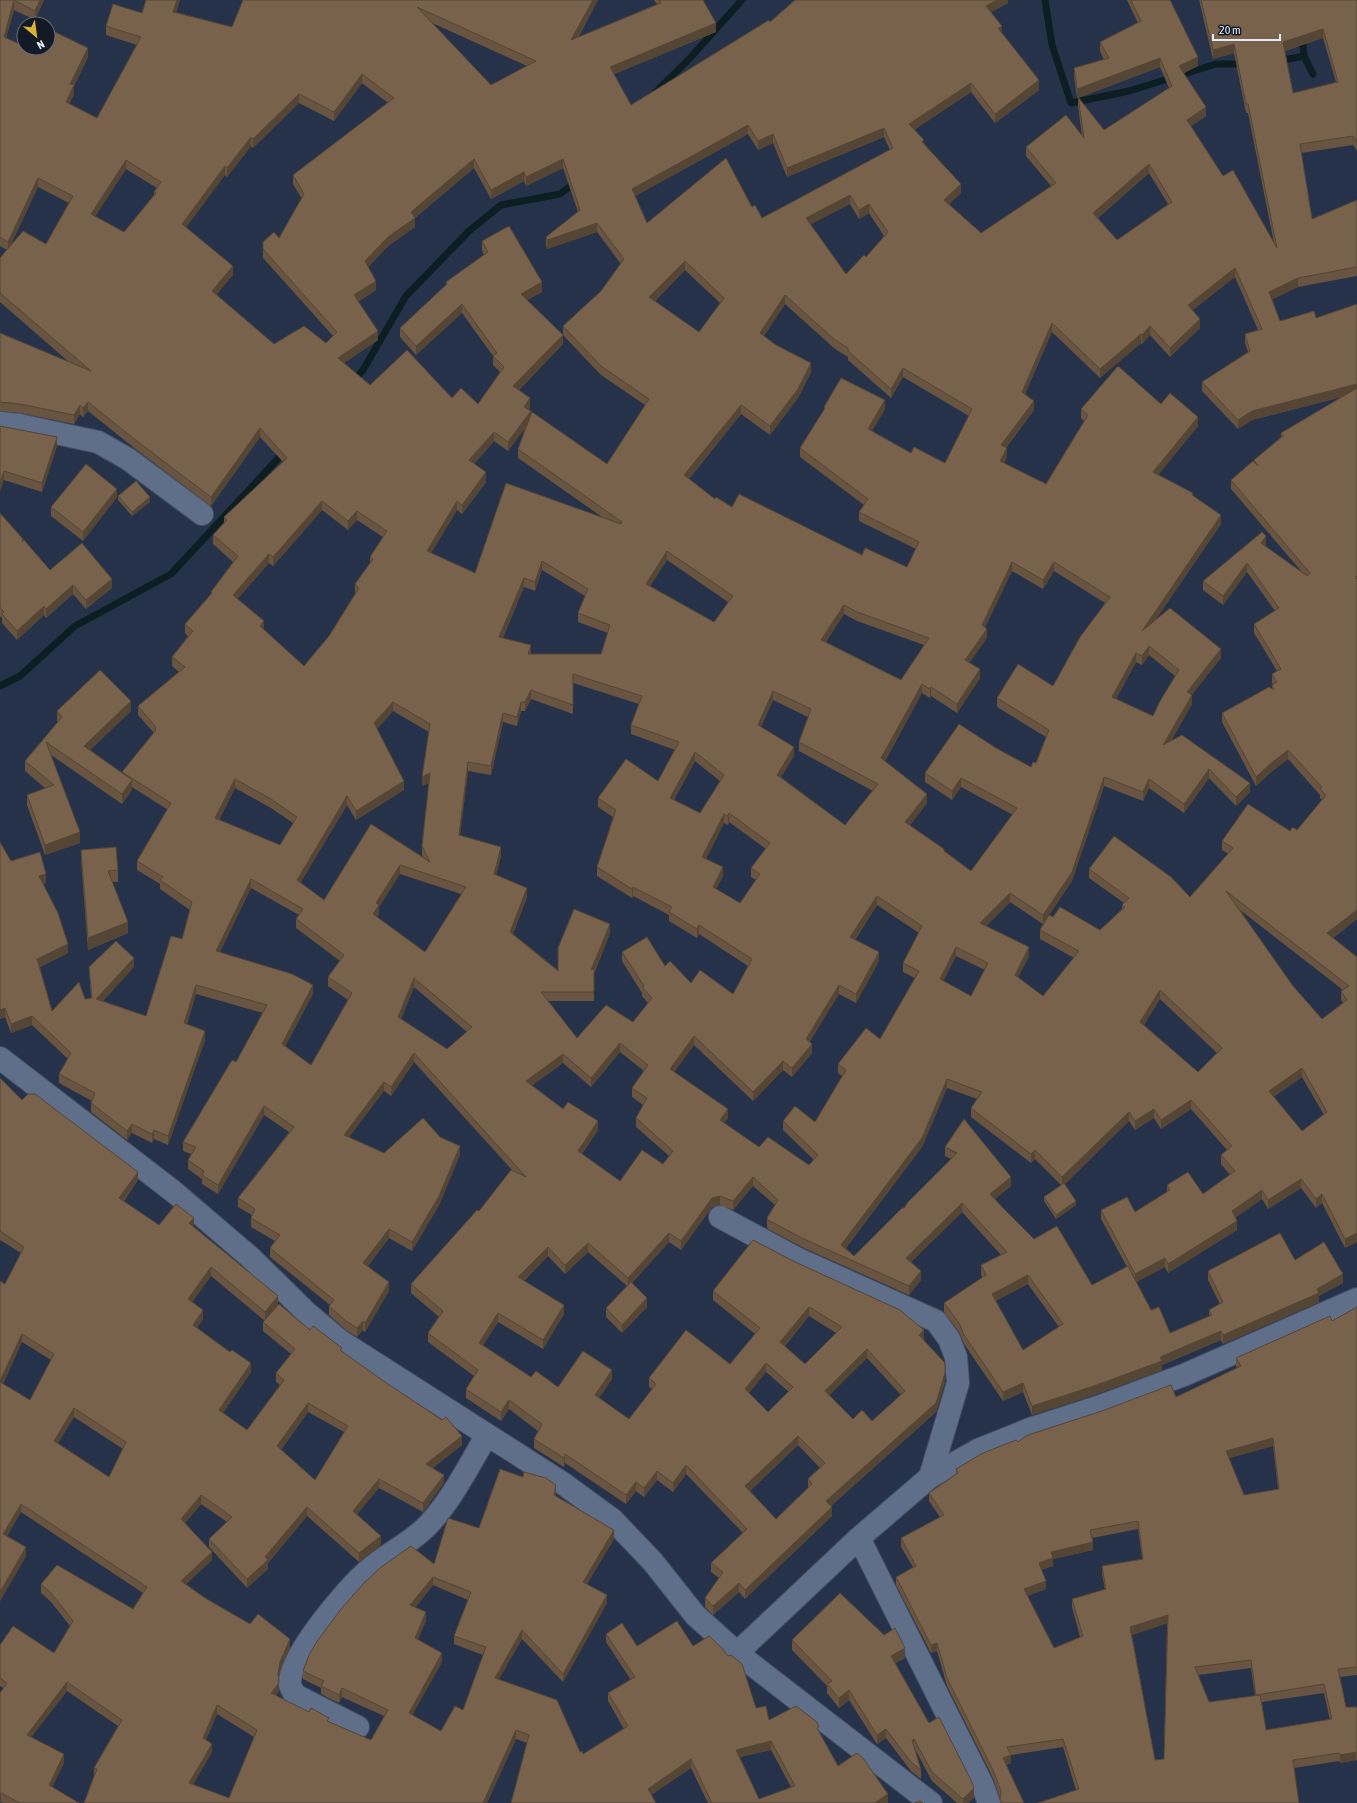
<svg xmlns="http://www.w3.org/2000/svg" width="1357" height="1803" font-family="'Asap Condensed',sans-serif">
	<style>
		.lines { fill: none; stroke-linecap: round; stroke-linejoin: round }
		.stream { stroke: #0c1e22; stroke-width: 7 }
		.minor-casing { stroke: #454f64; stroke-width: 24 }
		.minor { stroke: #606f89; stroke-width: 22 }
		.wall { fill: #685440; fill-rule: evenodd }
		.shaded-wall { fill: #554534 }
		.building { fill: #79624b; stroke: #554534; fill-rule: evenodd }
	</style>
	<rect width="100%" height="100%" fill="#253249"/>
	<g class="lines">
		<!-- stream -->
		<path class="stream" d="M1045,0L1052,45L1071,103L1129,91L1216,64H1245
			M1302,35L1304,56L1313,74
			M1279,61L1304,56
			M655,93L691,57L742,0
			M352,382L363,370L406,296L469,231L501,205L560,194L576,182
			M0,686L20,676L75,626L171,574L285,451"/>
		<!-- minor casing -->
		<g class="minor-casing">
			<path id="minor" d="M0,423L19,425L98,442L128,459L202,514
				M0,1058L174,1192L251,1258L307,1313L339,1340L561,1482L613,1520L653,1562L695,1615L737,1653L931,1803
				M720,1217L798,1259L936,1321L949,1339L956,1357L958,1383L930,1477
				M859,1538L982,1784L989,1803
				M737,1653L859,1538L930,1477L978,1450L1030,1429L1098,1407L1184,1375L1357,1299
				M358,1727L295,1695C293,1691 290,1687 290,1684C288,1658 345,1591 364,1574C383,1555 411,1544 429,1524C453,1498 469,1465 487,1435"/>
		</g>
		<!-- minor -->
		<use href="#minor" class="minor"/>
	</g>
	<!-- wall -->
	<path class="wall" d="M0,0H44L35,20L14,10L6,38L41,54L88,57L74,86V94L69,104L97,118L137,45L106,35V26L142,13L146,0H180L176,12L232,27L243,0H598L578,38L657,4L654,0H703L716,32L614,74L631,105L770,22L1008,0V3L991,12L1002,33L1039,90L995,123L971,92L914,130L924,143L961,193L949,204L981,233L1051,186L1026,156V147L1082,136L1078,106V98H1077L1074,77V68L1104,60L1100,51V42L1138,23L1127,0H1170L1198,66L1184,73L1206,116L1191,126L1223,176L1274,243L1248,113H1246L1234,53L1213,59L1199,0H1357V151L1353,145L1301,153L1312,219L1357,200V276L1298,287L1272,299L1280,321L1316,318L1357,304V919L1333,938L1357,957V1242L1345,1248L1322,1203L1316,1208L1301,1188L1268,1209L1262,1199L1235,1218L1237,1230L1168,1273L1165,1267L1136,1282L1151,1310L1170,1333L1209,1316V1310L1220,1304L1208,1280V1271L1295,1260L1343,1283L1319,1296V1302L1223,1344L1221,1340L1162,1365V1370L1094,1395L1032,1415L1023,1392L1003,1401L964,1344L959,1332L944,1312V1303L982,1278L981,1274V1265L1001,1255L962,1212L911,1262L921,1280L909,1295L804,1248L768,1229L767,1227V1218L775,1205L753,1186L733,1210L720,1205L712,1207L681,1250L669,1242L632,1283L647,1307L622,1333L606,1317V1308L627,1286L588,1252L565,1274L548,1256L524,1281L564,1314L543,1349L498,1322L483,1345L531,1377L558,1387L612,1379L599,1398L629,1419L652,1389L649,1387V1378L730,1364L755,1334L713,1300V1291L753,1240L924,1339L923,1340L945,1382L936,1412L831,1506L832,1516L745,1599L739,1592L713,1615L705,1607V1598L719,1578L711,1572V1563L743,1533L686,1474L673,1492L657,1480L644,1497L636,1491L626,1504L565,1463L564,1467L534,1448V1439L538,1431L509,1409L501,1421L466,1398V1389L474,1376L428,1342V1333L439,1317L411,1293V1284L479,1211L512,1170L414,1062L391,1096L384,1091L349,1137L384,1153L440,1137L460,1155L439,1205L412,1251L389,1238L368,1266L389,1291L365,1332L363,1330L357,1337L346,1330L329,1315V1306L330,1305L270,1257V1248L275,1241L251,1227V1218L252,1215L238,1207V1198L289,1132L264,1115L218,1194L202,1184V1179L188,1169V1160L191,1154L183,1151V1142L236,1062L263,1013L196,994L187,1024L205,1040L168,1145L154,1139L152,1143L132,1133L127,1140L91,1112V1103L92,1101L59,1083V1074L68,1059L32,1025L11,1033L5,1017L0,1019L11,861L46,883L43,884L68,953L40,967L52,1011L85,999L91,998L89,967H134L103,1001L146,1016L182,939L190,910L160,889V884L137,870V861L168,810L132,787V790L122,804L51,755L80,843L45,855L27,805V795L45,788L25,771V761L58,722L57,721V711H131L90,750L122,773V772L154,733L138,715V706L179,672L172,666V657L188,636L185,633V624L211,594V592L233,562L213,544V535L224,523V517L283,462L260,437L211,506L133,447L88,411L83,417L80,414L74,424L20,413L0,411V333L70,363L0,302V258L7,250L0,246ZM432,23L441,27L527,66L491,85ZM1323,38L1336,82L1293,93L1285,51ZM1160,67L1169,88L1104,130L1078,98ZM362,83L388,103L293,175V184L302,199L279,238L263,242V258L333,336L326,343L274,344L216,294L233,275L186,227L225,175L227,177L251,146L253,148L299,103L334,121ZM748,134L758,150L773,143L787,177L884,137L890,150L762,218L752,207L647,223L635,196ZM474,168L491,199L524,181L526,186L563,168L578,212L546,237V246L547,249L597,232L621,264L601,291L563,326V335L601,375L645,405L607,464L529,410L530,407L519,390L563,344L527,300L542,292L482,241V250L484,255L446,282V285L400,328V337L416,355L462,313L493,356V365L500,372L478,404L452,398L370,385L344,363L378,340L358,302L376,290L368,267L388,246L415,227V218ZM126,169L157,188L154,192V195L124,232L95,216ZM1149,173L1168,204L1117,240L1098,218ZM38,187L69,203L46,244L10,246ZM850,204L859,219L869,213L884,236L866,257L846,274L810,224ZM685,270L720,303L699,332L655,301ZM1235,277L1258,330L1245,334V343L1248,352L1202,382V391L1238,429L1252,420L1342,397L1281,433V437L1254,460V463L1231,480V489L1301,571L1265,546L1266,545L1203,581V590L1223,605L1247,572L1275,611L1254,624V633L1277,671L1272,674V683L1273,684L1272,685V689L1222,713V722L1256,786L1270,773L1288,759L1320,795V798L1322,800L1297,830L1222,841V850L1228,854L1190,897L1089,869V878L1124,903L1122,905V909L1100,930L1053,917L1049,915L1072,881L1104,786L1143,801L1149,788L1184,813L1209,778L1236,806L1250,792L1171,741L1192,704V694L1221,658L1156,619L1221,524L1193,495L1158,475L1198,426L1161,404L1081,409V418L1084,421L1046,484L1004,463L1007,457L1006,448L1034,410L1025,394L1052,332L1100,378L1141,343L1142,344L1150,335L1170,357L1200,328L1192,310ZM785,304L835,349L848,357V360L891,398L903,377L969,416L945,463L911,453L872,431L885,409L824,407V410L800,448V457L864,505L859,512V521L916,549L907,567L862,555L732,507L715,499L689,479L741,414L770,435L798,398L811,372L764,336ZM525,428L518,449V458L602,517L475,573L431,553L457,510L462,514L486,482L474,464L494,441L508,451ZM322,510L348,530L357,520L383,537L370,557V563L355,584V594L329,636L304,666L264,630L237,599L269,563L273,566ZM667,560L728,602L714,622L650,586ZM542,570L585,596L578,613V622L608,633L601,654H531L503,638L524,587L535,591ZM1012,571L1043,589L1054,571L1105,603L1053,686L997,698V707L1046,737L1036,763L1031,767L996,748L925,773V782L952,800L961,787L1013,815L971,871L910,825L927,803L885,761L922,693L930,698L931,696L957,713L980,678L969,663L987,638L985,627ZM844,614L857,621L924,645L901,680L826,642ZM1149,655L1175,676L1153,716L1116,699L1136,662L1142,665ZM573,683L639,704L631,725V734L675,750L658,781L598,798V807L613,817L597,867V876L632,898L633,896L669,915V921L697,938L699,934L748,966L733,994L691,983L665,966L622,952V961L642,993V996L648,1003L633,1022L577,1038L548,1001H594V974L610,933L558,970L513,934L527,897L496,875L501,856L460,835L468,771L491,775L503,722L517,726L521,711H525L531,699L573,714ZM773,700L808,717L799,742V751L873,791L845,825L781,777L794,756L761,727ZM393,711L429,732L422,786L429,783L422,846V855L423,857L371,824L324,900L300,883L347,805L356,820L404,790L377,729ZM695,761L720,781L700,813L674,800ZM235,788L271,808L293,823L280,845L219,820ZM729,822L766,849L751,868V877L756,880L740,903L716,889L723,876L706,859L724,823L728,825ZM400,874L461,894L425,952L377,917L379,914V907ZM251,888L299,915L296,919V928L340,961L328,977V986L348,1000L311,1065L285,1046L313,994L220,952ZM1010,902L1043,924L1048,916L1040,930V939L1074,958L1043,996L1018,977L1029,956L986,926ZM877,905L919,933L903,963V972L915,978L880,1039L838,1064V1073L842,1076L815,1122L783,1121V1130L814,1160L809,1165L759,1147L724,1123L728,1118L674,1072L694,1045L753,1101L783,1070L792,1077L812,1053L809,1042L839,994L856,1003L879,961L855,940ZM1240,910L1343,990L1341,991V1000L1343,1003L1322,1019L1293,986ZM956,956L985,970L971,996L943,981ZM414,987L467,1032L447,1049L401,1019ZM1160,999L1217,1053L1198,1072L1144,1025ZM620,1052L644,1071L632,1088V1097L643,1105L636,1118V1127L669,1156L663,1164L620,1181L582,1154L598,1130L563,1109L532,1085L563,1063L591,1087ZM1302,1077L1324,1115L1302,1131L1273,1097ZM947,1088L977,1099L971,1108V1117L1031,1163L1035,1159L1061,1185L1044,1197V1201L1056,1219L1076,1205L1065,1184L1129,1121L1135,1130L1154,1118L1161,1129L1191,1109L1227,1150L1221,1155V1164L1230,1175L1203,1194L1167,1185V1192L1135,1212L1101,1210V1219L1127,1267L1092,1285L1034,1239L1004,1209L995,1199L1011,1186L945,1147V1156L951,1159L904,1208L854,1256L846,1248L922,1147ZM1028,1284L1059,1327L1023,1350L995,1301ZM809,1316L836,1333L805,1364L785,1346ZM867,1358L901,1395L872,1421L853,1419L829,1395ZM766,1372L789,1392L768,1412L749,1393ZM798,1445L820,1468L808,1479V1488L776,1519L750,1491Z
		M0,426L57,446L42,492L4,480Z
		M118,496L150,502L132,516L118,500Z
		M117,497L83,541L51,516V507Z
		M0,513L23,541L50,570L112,588L86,609L73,594L46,618L44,615L17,640L2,623V618L0,616Z
		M81,850L118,870V882H112L128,933L88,950L81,862Z
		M0,1078L22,1100L138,1180L124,1201L159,1225L194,1227L278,1305L266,1319L310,1330L342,1351L462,1445L433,1468L444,1483L423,1512L379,1488L357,1514L381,1545L359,1562L307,1516L268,1563V1569L247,1588L209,1547V1539L227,1522L201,1504L185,1523L212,1560L186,1584L205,1598L290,1648L280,1670L278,1678L279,1691L276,1696L329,1722L371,1740L384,1716L342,1697L339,1703L321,1694V1688L303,1679V1671L479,1528L556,1494V1496L614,1539L587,1584L607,1603L563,1682L522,1639L499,1679L580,1752L583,1754L624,1729L608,1701V1693L631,1680L606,1642V1634L637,1646H693L756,1708L769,1720L819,1732L838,1766L888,1803H708L691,1768L651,1795L527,1743L516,1739L487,1803H84L94,1775V1768L118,1726L67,1691L31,1737L64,1763L52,1787L79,1803H3L1,1802L0,1803L3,1688L0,1686V1645L54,1653L70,1626L51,1602L41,1593V1584L133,1609L143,1593L21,1512L7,1536L26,1556L0,1601V1281L5,1284L21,1253L0,1240ZM211,1276L265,1321L263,1322V1331L291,1354L276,1373V1382L280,1385L247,1430L223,1413L251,1372L197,1328L203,1319L192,1302ZM22,1342L51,1360L30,1400L3,1384ZM308,1412L344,1432L315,1480L281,1450ZM74,1417L123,1449L109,1477L58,1443ZM433,1585L468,1600L454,1636V1644L483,1655L463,1710L441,1731L412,1715L442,1662L418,1639L426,1621L415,1608ZM217,1714L254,1737L229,1798L193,1784L212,1752L206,1740ZM771,1750L791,1787L759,1799L740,1757Z
		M1357,1307V1675L1340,1677L1346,1707H1357V1760L1340,1763L1339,1761L1294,1768L1076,1790L1063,1747L1011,1755V1763L1006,1765L1024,1803H1000V1798L993,1778L947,1686L937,1651L931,1653L896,1585V1577L913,1567L901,1547V1538L940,1517L929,1501V1493L956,1474V1469L1018,1442L1176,1397L1237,1368L1236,1366V1358L1332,1321ZM1273,1446L1278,1489L1244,1495L1229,1458ZM1138,1529L1142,1559L1102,1566V1574L1105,1590L1072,1599V1607L1080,1637L1054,1648L1027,1596L1046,1589L1041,1570L1053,1566V1559L1093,1550L1092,1538ZM1167,1623L1164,1759L1155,1760L1132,1635ZM1251,1668L1255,1696L1209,1702L1198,1675ZM1324,1693L1330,1720L1266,1730L1262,1702Z
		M792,1640L905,1658L895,1663L929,1723L974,1797L968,1803H957L932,1781L915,1749L921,1770V1779L911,1771L886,1738L877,1744L849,1700L839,1708L827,1693V1686L792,1650Z"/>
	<!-- shaded-wall -->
	<path class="shaded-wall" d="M14,0V10L4,46V37Z
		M40,0H44L35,20V11Z
		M177,0H180L173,21V12Z
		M593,0H598L571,49V40Z
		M997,0H1008V3L986,15V6Z
		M716,23V32L610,76V67Z
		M1002,26V35L998,28Z
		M1323,29V38L1283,51V42Z
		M1234,44V53L1213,59V50Z
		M88,48V57L74,86V94L66,111V102L70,84Z
		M1198,57V66L1179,75V66Z
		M1160,58V67L1077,98V89Z
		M362,74V83L334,121V112Z
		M1039,80V90L995,123V114Z
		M971,83V92L909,133V124Z
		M299,94V103L253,148V139Z
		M1206,107V116L1187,129V120Z
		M748,125V134L632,198V189Z
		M884,128V137L787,177V168Z
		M773,134V143L758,150V141Z
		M251,137V146L227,177V168Z
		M474,159V168L415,218V227L388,246L365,270V261L411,212Z
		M563,159V168L526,186V177Z
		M126,160V169L91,223V214Z
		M1149,164V173L1093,222V213Z
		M225,166V175L182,233V224Z
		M524,172V181L491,199V190Z
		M38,178V187L8,251V242Z
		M961,184V193L944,209V200Z
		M850,195V204L806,227V218Z
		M869,204V213L859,219V210Z
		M597,223V232L547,249V240Z
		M685,261V270L649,306V297Z
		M233,266V275L212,300V291Z
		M1235,268V277L1188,314V305Z
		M1298,278V287L1269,301V292Z
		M376,281V290L354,304V295Z
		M542,282V292L521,303V294Z
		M785,295V304L760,342V333Z
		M462,304V313L416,355V346Z
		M1200,319V328L1170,357V348Z
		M1052,323V332L1022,401V392Z
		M1150,326V335L1142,344V335Z
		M378,331V340L338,367V358Z
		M1141,334V343L1100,378V369Z
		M563,335V344L513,395V386Z
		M811,363V372L798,398L770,435V426Z
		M903,368V377L891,398V389Z
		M1357,384V393L1252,420L1238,429V420L1252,411Z
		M530,398V407L524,416V407Z
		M885,400V409L868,438V429Z
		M1034,401V410L1001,454V445Z
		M88,402V411L83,417V408Z
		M80,405V414L74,424V415Z
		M741,405V414L684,484V475Z
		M531,411V420L508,451V442Z
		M1198,417V426L1153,481V472Z
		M260,428V437L211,506V497Z
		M494,432V441L469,469V460Z
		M57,437V446L42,492V483Z
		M1007,448V457L1000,470V461Z
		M4,471V480L0,492V483Z
		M486,472V482L462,514V505Z
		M117,489V497L83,541V532Z
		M150,497V502L132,516V512Z
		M322,501V510L273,566V557Z
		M457,501V510L427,560V551Z
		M357,511V520L348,530V521Z
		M1221,515V524L1142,640V631Z
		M1266,536V545L1261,552V543Z
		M667,551V560L646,593V584Z
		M269,554V563L233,604V595Z
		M542,561V570L535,591V582Z
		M1012,562V571L982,634V625Z
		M1054,562V571L1043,589V580Z
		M1247,563V572L1223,605V596Z
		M524,578V587L499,646V637Z
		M112,579V588L86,609V600Z
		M73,585V594L46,618V609Z
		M844,605V614L821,649V640Z
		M44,606V615L17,640V631Z
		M264,621V630L260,626Z
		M987,629V638L965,669V660Z
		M531,645V654L528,663V654Z
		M1149,646V655L1142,665V656Z
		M1221,649V658L1187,701V692Z
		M1136,653V662L1112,706V697Z
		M980,669V678L957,713V704Z
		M922,684V693L881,767V758Z
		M931,687V696L930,698V689Z
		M531,690V699L525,711V702Z
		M773,691V700L758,734V725Z
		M1192,695V704L1163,754V745Z
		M131,701V711L84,756V746Z
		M393,702V711L374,732V723Z
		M521,702V711L517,726V717Z
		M503,713V722L491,775V766Z
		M794,747V756L777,784V775Z
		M1288,750V759L1270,773L1256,786V777L1270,764Z
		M695,752V761L670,807V798Z
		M468,762V771L459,844V835Z
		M1209,769V778L1184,813V804Z
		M430,773V782L422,786V777Z
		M1104,777V786L1072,881L1043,924V915Z
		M961,778V787L952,800V791Z
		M235,779V788L215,827V818Z
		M1149,779V788L1143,801V792Z
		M132,780V790L122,804V794Z
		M404,781V790L356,820V811Z
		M1250,783V792L1236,806V797Z
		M927,794V803L905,831V822Z
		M347,796V805L297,889V880Z
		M729,813V822L728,825V816Z
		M724,814V823L702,866V857Z
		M80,832V843L45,855V845Z
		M501,847V856L494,883V874Z
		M400,865V874L379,907V914L373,923V914L376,903Z
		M723,867V876L713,896V887Z
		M46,874V883L39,885V876Z
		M251,879V888L216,960V951Z
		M633,887V896L632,898V889Z
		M527,888V897L510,941V932Z
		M1010,893V902L980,932V923Z
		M877,896V905L850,946V937Z
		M1357,910V919L1327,942V933Z
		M128,922V933L88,950V938Z
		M610,924V933L591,979V970Z
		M699,925V934L697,938V929Z
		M68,944V953L37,968V959Z
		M956,947V956L940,988V979Z
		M1029,947V956L1015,984V975Z
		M879,952V961L856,1003V994Z
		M134,958V967L96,1008V999Z
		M414,978V987L398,1026V1017Z
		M196,985V994L184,1032V1023Z
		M313,985V994L282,1053V1044Z
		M839,985V994L806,1048V1039Z
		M1160,990V999L1140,1031V1022Z
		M5,1008V1017L0,1019V1010Z
		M32,1016V1025L11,1033V1024Z
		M205,1031V1040L168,1145V1136Z
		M694,1036V1045L670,1078V1069Z
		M620,1043V1052L591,1087V1078Z
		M812,1044V1053L792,1077V1068Z
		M414,1053V1062L391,1096V1087Z
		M563,1054V1063L526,1090V1081Z
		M783,1061V1070L753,1101V1092Z
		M1302,1068V1077L1269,1100V1091Z
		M947,1079V1088L922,1147L841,1254V1245Z
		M384,1082V1091L344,1144V1135Z
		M1191,1100V1109L1161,1129V1120Z
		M264,1106V1115L218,1194V1185Z
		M728,1109V1118L720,1129V1120Z
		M1154,1109V1118L1135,1130V1121Z
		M1129,1112V1121L1062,1186V1177Z
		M598,1121V1130L578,1160V1151Z
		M132,1124V1133L127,1140V1131Z
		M154,1130V1139L152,1143V1134Z
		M460,1146V1155L439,1205L412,1251V1242Z
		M1035,1150V1159L1031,1163V1154Z
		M138,1172V1180L119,1206V1198Z
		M753,1177V1186L733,1210V1201Z
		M1011,1177V1186L990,1203V1194Z
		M1301,1179V1188L1268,1209V1200Z
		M1262,1190V1199L1232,1220V1211Z
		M1322,1194V1203L1316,1208V1199Z
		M720,1196V1205L712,1207L681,1250V1241L712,1198Z
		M1076,1201V1205L1056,1219V1215Z
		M962,1203V1212L906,1267V1258Z
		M194,1218V1226L189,1223Z
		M1237,1221V1230L1168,1273V1264Z
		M389,1229V1238L363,1272V1263Z
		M669,1233V1242L628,1287V1278Z
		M1357,1233V1242L1345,1248V1239Z
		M588,1243V1252L565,1274V1265Z
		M548,1247V1256L518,1286V1277Z
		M1165,1258V1267L1135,1283V1274Z
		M211,1267V1276L188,1308V1299Z
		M921,1271V1280L909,1295V1286Z
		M1343,1274V1283L1319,1296V1302L1223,1344V1335L1317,1289Z
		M1028,1275V1284L992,1303V1294Z
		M389,1282V1291L365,1332V1323Z
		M278,1296V1305L265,1321V1312Z
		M647,1298V1307L622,1333V1325Z
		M564,1305V1314L543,1349V1340Z
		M809,1307V1316L780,1351V1342Z
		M203,1310V1319L193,1334V1325Z
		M498,1313V1322L479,1352V1343Z
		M363,1321V1330L357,1337V1328Z
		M924,1330V1339L919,1344V1335Z
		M1221,1331V1340L1162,1365V1370L1094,1395L1032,1415V1406L1160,1357Z
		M22,1334V1342L0,1389V1381Z
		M867,1349V1358L825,1400V1391Z
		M251,1363V1372L219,1419V1410Z
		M766,1363V1372L745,1398V1389Z
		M612,1370V1379L595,1404V1395Z
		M945,1373V1382L936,1412L826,1510V1501Z
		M1023,1383V1392L1003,1401V1392Z
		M509,1400V1409L501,1421V1412Z
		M308,1403V1412L277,1455V1446Z
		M74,1408V1417L54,1450V1441Z
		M462,1436V1445L426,1473V1464Z
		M798,1436V1445L745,1495V1486Z
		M1273,1438V1446L1226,1459V1451Z
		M565,1454V1463L564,1467V1458Z
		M686,1465V1474L673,1492V1483Z
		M657,1471V1480L644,1497V1488Z
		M444,1475V1483L423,1512V1503Z
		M379,1479V1488L353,1519V1511Z
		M636,1482V1491L626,1504V1495Z
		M556,1485V1494L554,1504V1495Z
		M201,1495V1504L181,1528V1519Z
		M21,1504V1512L3,1542V1534Z
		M307,1507V1516L268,1563V1569L247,1588V1579Z
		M832,1507V1516L745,1599V1590Z
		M614,1530V1539L583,1590V1582Z
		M381,1536V1545L359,1562V1553Z
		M1093,1542V1550L1053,1559V1566L1039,1571V1563L1051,1552Z
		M26,1547V1556L0,1601V1592Z
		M212,1552V1560L181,1589V1581Z
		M433,1577V1585L410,1614V1605Z
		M1046,1581V1589L1024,1597V1589Z
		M739,1583V1592L713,1615V1606Z
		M607,1595V1603L563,1682V1674Z
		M426,1612V1621L415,1646V1638Z
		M1168,1615V1623L1130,1636V1627Z
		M522,1630V1639L495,1686V1678Z
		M290,1639V1648L280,1670L278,1682V1674L280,1662Z
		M937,1643V1651L931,1653V1645Z
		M905,1648V1658L891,1666V1656Z
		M442,1653V1662L409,1721V1713Z
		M67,1682V1691L27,1743V1735Z
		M279,1683V1691L271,1702V1693Z
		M342,1688V1697L339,1703V1695Z
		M849,1690V1700L839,1708V1698Z
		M217,1705V1714L203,1747V1738Z
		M886,1729V1738L877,1744V1735Z
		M516,1730V1739L487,1803H483Z
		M914,1739V1748L912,1740Z
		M771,1741V1750L736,1758V1750Z
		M212,1744V1752L189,1792V1783Z
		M1356,1752V1760L1340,1763V1755Z
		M64,1754V1763L49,1794V1785Z
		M1011,1755V1763L1003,1766V1758Z
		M691,1759V1768L648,1797V1789Z
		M974,1788V1797L968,1803H963V1799Z
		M1,1793V1802L0,1803V1795Z
		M888,1794V1803H875Z"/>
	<!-- building -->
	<path class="building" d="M0,0H40L35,11L14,0L4,37L24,46V48H29L41,54L44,48H48V41L53,31L88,48L70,84L74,85L66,102L97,118L141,37L106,26L113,4L142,13L146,0H177L173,12L232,27L243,0H593L571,40L661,3L659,0H703L716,23L610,67L631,105L769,20L770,22L795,0H997L986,6L1002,26L998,28L1039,80L995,114L971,83L909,124L924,140L922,142L961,184L944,200L981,233L1056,183L1026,147L1066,115L1084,138L1078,97L1104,130L1172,86L1160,58L1077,89L1074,68L1109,58L1100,42L1141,21L1131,0H1170L1198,57L1179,66L1206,107L1187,120L1223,176L1233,170L1277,248L1248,104H1246L1234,44L1213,50L1201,0H1357V142L1353,136L1300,144L1312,219L1357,200V267L1298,278L1269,292L1280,321L1314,311L1316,318L1357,304V384L1252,411L1238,420L1202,382L1250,351L1245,334L1262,329L1235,268L1188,305L1200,319L1170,348L1150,326L1142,335L1141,334L1100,369L1052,323L1022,392L1034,401L1001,445L1007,448L1000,461L1046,484L1088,415L1081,409L1118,366L1161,404L1170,393L1198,417L1153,472L1193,493L1192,495L1221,515L1142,631L1170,608L1221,649L1187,692L1192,695L1163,745L1182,735L1250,783L1236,797L1209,769L1184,804L1149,779L1143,792L1104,777L1072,872L1043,915L1010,893L980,923L1029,947L1015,975L1043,996L1079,951L1040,930L1049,915L1053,917L1060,907L1100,930L1125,907L1122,905L1129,898L1089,869L1114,836L1171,877L1190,897L1233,848L1222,841L1248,804L1290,831L1293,827L1297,830L1326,795L1320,789L1322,787L1288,750L1270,764L1256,777L1222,713L1269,687L1274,690L1272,685L1277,682L1272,674L1281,669L1254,624L1279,608L1247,563L1223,596L1203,581L1262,532L1266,536L1261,543L1307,576L1310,573L1231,480L1253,461L1258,466L1254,460L1283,436L1281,433L1357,388V576L1355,577L1357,579V910L1327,933L1357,957V1233L1345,1239L1322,1194L1316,1199L1301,1179L1268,1200L1262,1190L1232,1211L1237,1221L1168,1264L1165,1258L1135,1274L1101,1210L1127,1197L1135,1212L1170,1190L1167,1185L1188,1172L1203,1194L1235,1171L1221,1155L1232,1146L1191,1100L1161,1120L1154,1109L1135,1121L1129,1112L1062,1177L1035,1150L1031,1154L971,1108L982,1092L947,1079L922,1138L841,1245L854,1256L902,1208H904L908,1202L957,1153L945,1147L964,1119L1011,1177L990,1194L1004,1209L1034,1239L1057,1226L1092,1285L1128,1266L1151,1310L1159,1307L1170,1333L1212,1315L1209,1310L1223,1302L1208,1271L1280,1233L1295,1260L1324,1242L1343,1274L1317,1289L1319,1293L1223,1335L1221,1331L1160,1357L1162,1361L1094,1386L1032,1406L1023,1383L1003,1392L964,1335L959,1323L944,1303L986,1275L981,1265L1007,1252L962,1203L906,1258L921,1271L909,1286L804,1239L768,1220L767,1218L778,1200L753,1177L733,1201L720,1196L712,1198L681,1241L669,1233L628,1278L588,1243L565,1265L548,1247L518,1277L564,1305L543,1340L498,1313L479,1343L531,1377L536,1371L558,1387L583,1351L612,1370L595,1395L629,1419L656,1384L649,1378L686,1330L730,1364L760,1328L713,1291L753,1240L793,1261L900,1310L924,1330L919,1335L945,1363V1373L936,1403L826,1501L832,1507L745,1590L739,1583L713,1606L705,1598L723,1572L711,1563L747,1529L686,1465L673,1483L657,1471L644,1488L636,1482L626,1495L565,1454L564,1458L534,1439L542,1424L509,1400L501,1412L466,1389L478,1370L428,1333L443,1311L411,1284L477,1210L479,1211L511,1170L526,1177L414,1053L391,1087L384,1082L344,1135L384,1153L423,1118L440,1137L460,1146L439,1196L412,1242L389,1229L363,1263L389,1282L365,1323L363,1321L357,1328L346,1321L329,1306L334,1300L270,1248L280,1235L251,1218L255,1209L238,1198L294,1127L264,1106L218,1185L202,1175L204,1171L188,1160L196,1147L183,1142L232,1060L236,1062L267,1005L196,985L184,1023L205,1031L168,1136L154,1130L152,1134L132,1124L127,1131L91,1103L95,1093L59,1074L71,1053L32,1016L11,1024L5,1008L0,1010V842L11,861L40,852L46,874L39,876L58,913L68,944L37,959L52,1011L79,982L85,999L92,998L89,967L116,941L134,958L96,999L146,1016L171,936L182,939L192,902L160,880L163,877L137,861L171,803L122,772L156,730L155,729L156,727L138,706L185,667L172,657L193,631L185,624L212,593L211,592L238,556L213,535L227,520L224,517L287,458L260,428L211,497L133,438L88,402L83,408L80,405L74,415L20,404L0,402V333L91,371L0,293V258L23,231L46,244L73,196L38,178L8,242L0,237ZM417,7L536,61L491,85ZM1323,29L1338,82L1293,93L1283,42ZM362,74L394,98L293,175L304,194L279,238L274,232L263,242V249L337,332L326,343L304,326L274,344L212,291L233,266L182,224L225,166L227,168L251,137L253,139L299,94L334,112ZM748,125L758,141L773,134L787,168L884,128L893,148L762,218L755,205L752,207L726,158L647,223L632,189ZM474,159L491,190L524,172L526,177L563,159L580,210L546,237L547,240L597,223L624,259L601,291L563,326L601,366L649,399L607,464L532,412L518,449L622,522L621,524L506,483L475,573L427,551L457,501L462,505L486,472L469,460L494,432L508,442L531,411L524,407L530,398L513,386L563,335L521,294L542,282L509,226L482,241L488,252L446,282L447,284L400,328L416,346L462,304L497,353L493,356L504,367L478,404L461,388L452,398L407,350L370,385L338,358L378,331L354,295L376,281L365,261L388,237L415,218L411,212ZM126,160L161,182L154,192L156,193L124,232L91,214ZM1149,164L1172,202L1117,240L1093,213ZM850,195L859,210L869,204L888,232L866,257L864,255L846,274L806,218ZM685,261L724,298L699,332L649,297ZM785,295L835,340L848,348V351L891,389L903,368L972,409L945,463L914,447L911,453L868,429L885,400L841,378L824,407L825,408L800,448L868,499L859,512L919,542L907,567L865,548L862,555L739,494L732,507L716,497L715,499L684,475L741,405L770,426L798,389L811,363L776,345L760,333ZM322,501L348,521L357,511L387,531L370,557L373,559L355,584L359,588L329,636L304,666L260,626L264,621L233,595L269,554L273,557ZM667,551L733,596L714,622L646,584ZM542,561L588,589L578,613L610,625L601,654H528L531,645L499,637L524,578L535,582ZM1012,562L1043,580L1054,562L1110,597L1080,637L1053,686L1018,664L997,698L1049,730L1036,763L1033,762L1031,767L996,748L959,724L925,773L952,791L961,778L1017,808L971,871L944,851V849L905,822L927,794L881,758L922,684L930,689L931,687L957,704L980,669L965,660L987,629L982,625ZM844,605L857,612L929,638L901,680L821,640ZM1149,646L1179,670L1160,701L1153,716L1112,697L1136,653L1142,656ZM573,674L642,696L631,725L679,742L658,781L626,759L598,798L616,810L597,867L632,889L633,887L672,907L669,912L697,929L699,925L752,959L733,994L700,970L691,983L670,961L665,966L647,937L622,952L644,986L642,987L652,998L633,1022L606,1005L577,1038L541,992H594V969L591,970L610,924L574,909L558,948V971L510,932L527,888L494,874L501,847L459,835L468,762L491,766L503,713L517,717L521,702H525L531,690L573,705ZM773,691L811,709L799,742L878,784L845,825L777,775L794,747L758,725ZM393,702L430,724L422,777L430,773L422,846L430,862L371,824L324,900L297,880L347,796L356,811L404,781L374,723ZM695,752L724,775L700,813L670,798ZM235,779L271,799L297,817L280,845L215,818ZM729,813L770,843L751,868L760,874L740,903L713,887L723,867L702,857L724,814L728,816ZM400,865L466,887L425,952L373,914L379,905L376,903ZM251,879L303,909L296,919L344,955L328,977L352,993L311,1065L282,1044L313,985L292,974L216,951ZM1226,891L1349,986L1341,991L1347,1000L1322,1019L1293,986ZM877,896L922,926L903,963L919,971L880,1039L866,1028L838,1064L846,1070L815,1122L795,1106L783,1121L818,1155L809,1165L768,1137L759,1147L720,1120L728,1109L670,1069L694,1036L753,1092L783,1061L792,1068L812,1044L806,1039L839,985L856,994L879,952L850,937ZM956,947L988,963L971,996L940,979ZM414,978L472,1027L447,1049L398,1017ZM1160,990L1222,1048L1198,1072L1140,1022ZM620,1043L648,1065L632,1088L647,1098L636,1118L673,1151L663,1164L642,1150L620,1181L578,1151L598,1121L568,1102L563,1109L526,1081L563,1054L591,1078ZM1302,1068L1327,1112L1302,1131L1269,1091ZM1028,1275L1063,1324L1023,1350L992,1294ZM809,1307L842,1327L805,1364L780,1342ZM867,1349L905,1391L872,1421L862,1410L853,1419L825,1391ZM766,1363L793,1387L768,1412L745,1389ZM798,1436L825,1463L808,1479L812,1484L776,1519L745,1486Z
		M0,426L57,437L42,483L4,471L0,483Z
		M86,464L117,489L83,532L51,507Z
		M136,481L150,497L132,512L118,496Z
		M0,513L23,539L22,542L24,540L50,570L82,543L112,579L86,600L73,585L46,609L44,606L17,631L2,614L4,612L0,607Z
		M100,670L131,701L84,746L132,780L122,794L46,742L80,832L45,845L27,795L54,785L25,761L62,717L57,711Z
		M116,847L118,870L108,871L128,922L88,938L81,850Z
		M0,1078L22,1100L28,1094H35L138,1172L119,1198L159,1225L176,1204L194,1218L189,1223L278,1296L265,1312L211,1267L188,1299L203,1310L193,1325L230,1352L232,1350L251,1363L219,1410L247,1430L284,1380L276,1373L295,1349L263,1322L279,1304L310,1330L313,1326L342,1348L340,1350L382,1380L442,1420L446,1417L462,1436L426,1464L444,1475L423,1503L379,1479L353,1511L381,1536L359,1553L307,1507L265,1557L268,1560L247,1579L209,1539L232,1517L201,1495L181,1519L212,1552L181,1581L205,1598L250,1624L258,1614L290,1639L280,1662L278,1674L279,1683L271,1693L309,1712L311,1708L329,1718L327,1721L371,1740L388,1710L342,1688L339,1695L321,1686L324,1681L303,1671L309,1655L318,1640L341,1609L364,1583L380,1568L411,1546L434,1564L448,1518L479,1528L500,1469L523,1477L524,1472L546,1478L556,1485L554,1495L614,1530L583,1582L607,1595L563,1674L522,1630L495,1678L557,1700L580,1752L582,1751L583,1754L628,1726L608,1693L635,1677L606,1634L622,1623L637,1646L677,1621L693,1646L709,1636L722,1648L728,1656L731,1655L742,1664L756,1708L766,1706L769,1720L796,1706L817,1722L819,1727L817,1728L838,1766L857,1753L863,1758L888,1794L875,1803H712L691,1759L648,1789L656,1803H511L529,1735L516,1730L483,1803H84L97,1769L94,1768L122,1720L67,1682L27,1735L64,1754L49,1785L79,1803H20L1,1793L0,1795V1693L7,1683L0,1678V1645L13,1626L54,1653L73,1621L51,1593L41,1584L57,1565L133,1609L147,1587L21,1504L3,1534L26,1547L0,1592V1382L30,1400L54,1354L22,1334L0,1381V1281L5,1284L24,1247L0,1231ZM308,1403L348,1426L315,1480L277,1446ZM74,1408L126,1442L109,1477L54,1441ZM433,1577L471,1592L454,1636L486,1647L463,1710L455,1706L441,1731L409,1713L442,1653L415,1638L426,1612L410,1605ZM217,1705L257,1730L229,1798L189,1783L212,1744L203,1738ZM771,1741L795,1786L759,1799L736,1750Z
		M1064,1183L1076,1201L1056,1215L1044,1197Z
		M631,1282L647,1298L622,1325L606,1308Z
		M1357,1307V1667L1338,1669L1346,1707H1357V1752L1340,1755L1339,1753L1293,1760L1299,1803H1038L1079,1789L1063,1739L1007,1747L1011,1755L1003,1758L1024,1803H1002L1000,1799L1001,1791L993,1770L947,1678L937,1643L931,1645L896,1577L916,1566L901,1538L944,1515L929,1493L958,1473L956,1469L983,1453L1016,1440L1018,1442L1026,1436L1034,1433L1102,1411L1171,1385L1176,1397L1241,1366L1236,1358L1330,1316L1332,1321ZM1273,1438L1279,1489L1244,1495L1226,1451ZM1138,1521L1143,1559L1102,1566L1106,1589L1072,1599L1083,1636L1054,1648L1024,1589L1046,1581L1039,1563L1053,1558L1051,1552L1093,1542L1090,1530ZM1168,1615L1164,1759L1155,1760L1130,1627ZM1251,1660L1256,1695L1324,1684L1332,1719L1266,1730L1260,1695L1209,1702L1195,1667Z
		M840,1593L884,1635L895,1628L905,1648L891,1656L929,1723L939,1717L971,1780L974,1788L963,1799L932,1772L914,1739L912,1740L921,1770L911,1762L886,1729L877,1735L849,1690L839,1698L827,1684L832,1681L792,1640Z
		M920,1801L923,1803H914Z"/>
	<!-- north arrow -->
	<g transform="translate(36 36) rotate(151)"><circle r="19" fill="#141a25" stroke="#666d7a"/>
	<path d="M0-3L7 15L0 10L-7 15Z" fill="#d9b434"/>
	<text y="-6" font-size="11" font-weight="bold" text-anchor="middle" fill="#e1eaf9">N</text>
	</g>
	<!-- scale -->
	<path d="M1213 34v6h67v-6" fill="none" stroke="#e1eaf9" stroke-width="2"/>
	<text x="1219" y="34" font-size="12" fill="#e1eaf9" stroke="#141a25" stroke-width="3" paint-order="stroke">20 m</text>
</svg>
